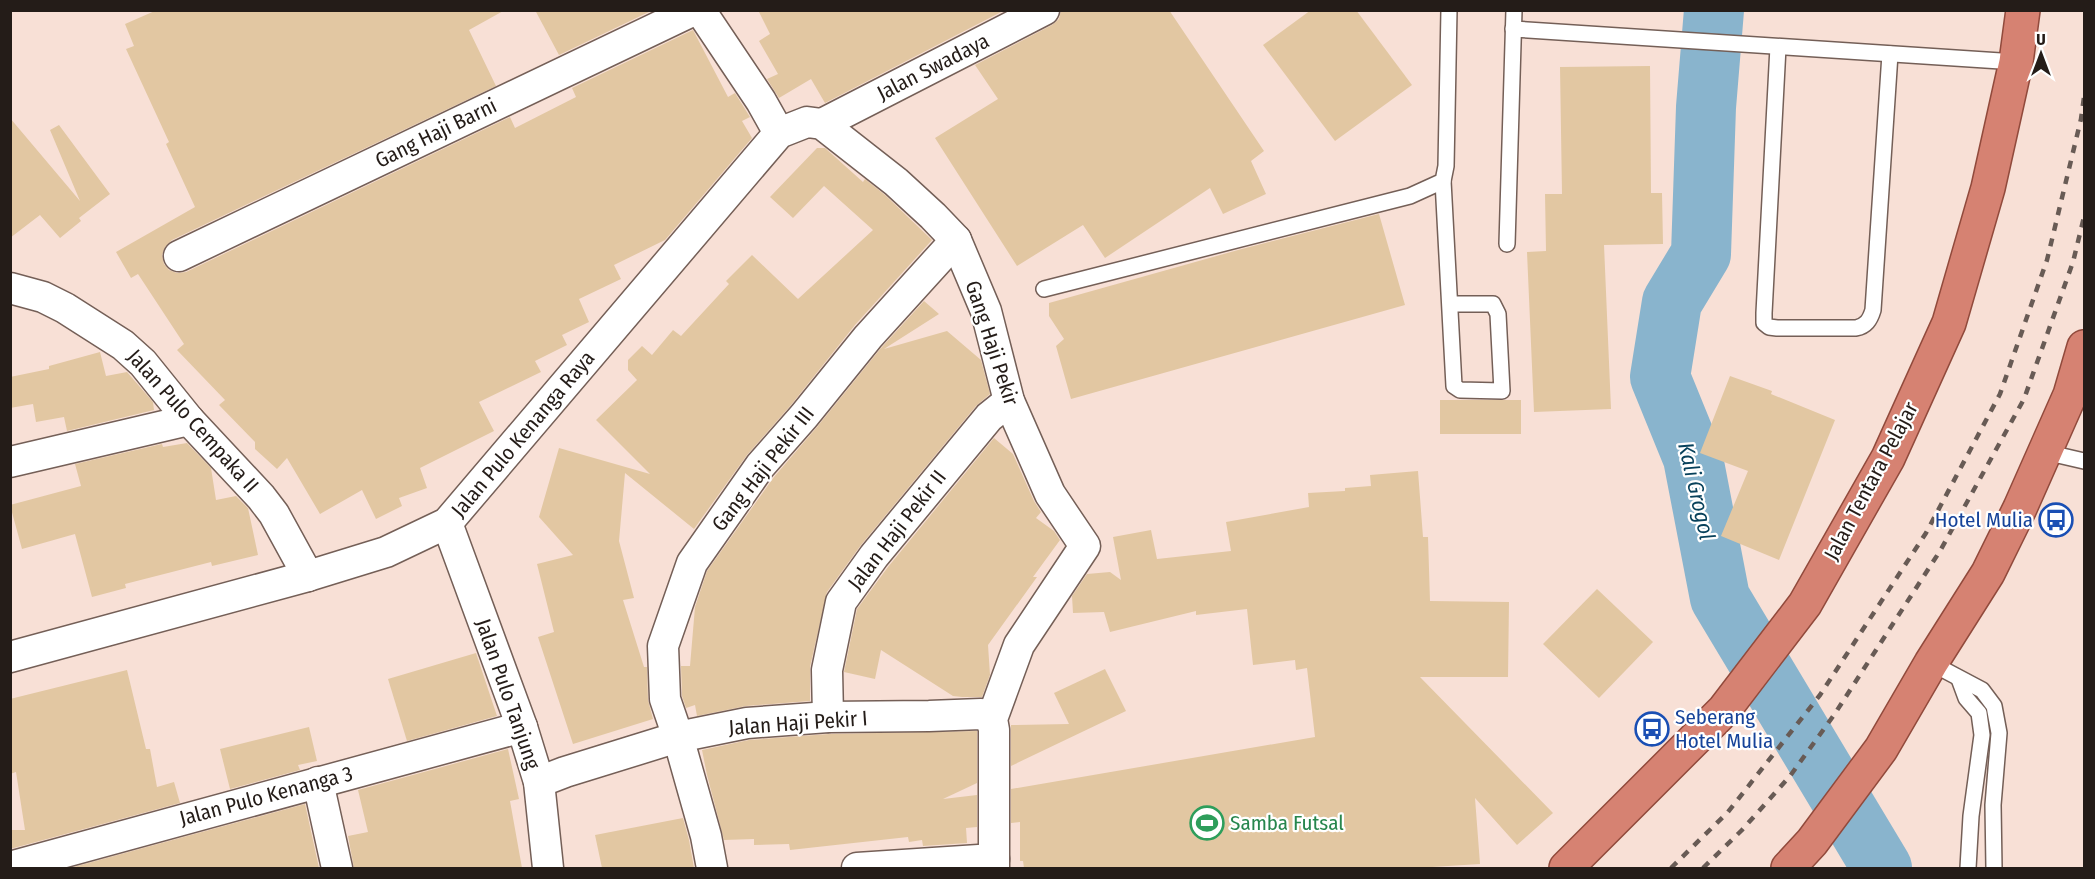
<svg xmlns="http://www.w3.org/2000/svg" width="2095" height="879" font-family="'Fira Sans Condensed',sans-serif">
<style>
.lines{fill:none;stroke-linecap:round;stroke-linejoin:round}
.river{stroke:#89b4cd;stroke-width:60}
.building{fill:#e2c7a2}
.service-casing{stroke:#745f57;stroke-width:18}
.minor-casing{stroke:#745f57;stroke-width:33}
.trunk-casing{stroke:#914a3c;stroke-width:36}
.service{stroke:#fff;stroke-width:15}
.minor{stroke:#fff;stroke-width:30}
.trunk{stroke:#d68272;stroke-width:33}
.rail{stroke:#685b55;stroke-width:4.5;stroke-dasharray:8 8;stroke-linecap:butt}
.labels{text-anchor:middle;stroke-width:4.5;stroke-linejoin:round;paint-order:stroke}
.street-label{font-size:21px;fill:#241c18;stroke:#fff}
.transit-label{font-size:21px;fill:#164399;stroke:#fff;text-anchor:end}
.leisure-label{font-size:21px;fill:#27864d;stroke:#fff;text-anchor:start}
.water-label{font-size:22px;font-style:italic;fill:#07415b;stroke:#fff}
</style>
<rect width="100%" height="100%" fill="#f8e0d6"/>
<g class="lines">
<polyline class="river" points="1714,10 1706,107 1701,254 1672,302 1660,377 1693,458 1720,598 1882,868"/>
</g>
<g class="building">
<polygon points="157,10 505,10 469,30 496,86 172,240 165,247 162,255 164,264 169,270 177,273 186,272 510,117 515,128 576,97 572,88 693,30 728,97 735,93 750,117 742,121 752,138 665,240 614,265 621,279 579,299 589,322 562,335 567,345 535,361 541,372 479,402 494,431 420,468 427,488 399,498 402,506 376,519 362,490 320,514 287,458 277,469 255,449 255,442 219,405 225,400 177,350 184,344 138,274 131,278 116,252 195,207 166,144 169,142 126,49 134,46 125,24"/>
<polygon points="535,10 653,10 559,55"/>
<polygon points="758,10 1005,10 825,103 811,79 779,98 767,79 778,74 759,41 770,34"/>
<polygon points="1061,10 1169,10 1264,151 1251,161 1266,194 1223,214 1210,188 1105,258 1083,225 1017,266 935,138 998,99 975,65 1052,25 1059,19"/>
<polygon points="1311,10 1356,10 1412,85 1335,141 1263,45"/>
<polygon points="1650,66 1651,193 1662,193 1663,244 1604,245 1611,409 1534,412 1527,252 1546,251 1545,194 1562,194 1560,67"/>
<polygon points="10,118 80,201 50,130 59,125 110,194 79,218 81,221 60,238 40,215 10,238"/>
<polygon points="817,148 825,148 863,182 865,179 885,195 932,240 855,325 791,405 747,455 694,529 625,473 619,541 634,598 623,600 644,667 647,667 648,700 653,719 573,744 538,637 554,632 537,564 573,555 539,517 559,448 650,474 596,420 637,380 628,370 628,360 642,346 652,355 673,330 681,336 729,284 726,281 752,255 798,299 873,230 824,186 793,218 770,197"/>
<polygon points="1379,214 1405,305 1071,399 1056,346 1064,339 1049,316 1049,303 1238,250"/>
<polygon points="924,301 939,314 884,349 947,331 981,360 990,394 976,406 861,545 827,592 810,667 810,701 746,706 697,716 695,705 686,708 682,696 681,666 690,666 695,607 707,571 774,477 817,427 881,348"/>
<polygon points="100,352 106,376 127,372 153,402 154,410 67,431 64,417 36,422 33,404 10,408 10,377 49,369 49,366"/>
<polygon points="1730,376 1772,391 1771,394 1835,420 1779,560 1721,536 1748,471 1700,453"/>
<rect x="1440" y="400" width="81" height="34"/>
<polygon points="994,438 1013,454 1034,501 1041,512 1036,518 1054,531 1060,540 1033,577 1037,577 988,645 990,675 982,697 962,697 953,696 881,650 875,679 844,672 857,609 888,567"/>
<polygon points="187,443 211,468 216,500 236,496 248,508 258,555 212,566 211,562 125,584 126,588 92,597 75,534 22,549 10,505 81,486 75,464 162,444 163,447"/>
<polygon points="1418,471 1423,537 1428,537 1430,601 1509,602 1508,677 1420,677 1553,813 1517,845 1475,798 1480,864 1416,868 1024,868 1023,861 1020,861 1020,822 1011,823 1011,789 1315,737 1307,668 1296,670 1295,660 1253,665 1247,609 1196,615 1196,611 1110,632 1104,612 1073,613 1072,596 1087,574 1110,572 1121,580 1113,537 1151,530 1157,559 1231,551 1226,522 1309,507 1308,493 1345,491 1345,488 1371,486 1370,475"/>
<polygon points="1597,589 1653,642 1599,698 1543,644"/>
<polygon points="476,653 497,716 407,741 388,679"/>
<polygon points="1105,669 1126,711 1011,766 1011,725 1069,724 1054,693"/>
<polygon points="127,670 146,749 150,749 157,787 174,782 180,803 10,849 10,830 25,830 16,772 10,774 10,699"/>
<polygon points="309,727 317,761 298,765 300,770 230,789 220,749"/>
<polygon points="977,731 977,783 943,799 977,795 977,827 966,828 967,843 923,846 922,840 909,842 908,837 790,850 789,844 754,845 754,839 724,840 707,775 702,750 749,740 829,734"/>
<polygon points="508,749 519,799 510,801 522,868 354,868 348,836 368,832 358,790"/>
<polygon points="305,804 319,868 70,868"/>
<polygon points="683,818 689,840 694,868 602,868 595,835"/>
</g>
<g class="lines">
<defs>
<g id="service">
<polyline points="1513,29 2016,62"/>
<path d="M1778,47L1764,313V323L1769,327L1777,328H1856C1866,326 1870,320 1873,310L1890,54"/>
<polyline points="1443,181 1454,386 1460,390 1502,391 1498,314 1493,304 1450,304"/>
<polyline points="1507,244 1514,10"/>
<polyline points="1044,289 1410,196 1443,181 1446,166 1449,10"/>
<polyline points="2045,452 2084,461"/>
<polyline points="1931,663 1982,690 1994,706 1999,733 1993,805 1994,868"/>
<polyline points="1959,679 1966,698 1979,713 1982,735 1971,816 1968,868"/>
</g>
<g id="minor">
<polyline points="700,10 761,101 779,133"/>
<polyline points="822,124 1044,10"/>
<polyline points="179,256 694,10"/>
<polyline points="10,288 43,297 65,308 123,345 143,363 189,420 261,497 274,514 308,576"/>
<polyline points="10,462 189,420"/>
<polyline points="447,523 522,727 539,782 548,868"/>
<polyline points="10,657 308,576 386,552 447,523 779,133 807,122 822,124 896,182 933,216 956,240 986,311 1009,401 1050,494 1085,546 1019,645 992,719 994,730 994,868"/>
<polyline points="828,717 827,670 841,602 874,556 989,417 1009,401"/>
<polyline points="318,782 337,868"/>
<polyline points="539,782 565,772 678,737 747,723 828,717 929,716 981,714 992,719"/>
<polyline points="10,867 522,727"/>
<polyline points="712,868 706,836 678,737 665,699 663,646 692,563 760,466 804,416 868,337 956,240"/>
<polyline points="857,868 994,859"/>
</g>
<g id="trunk">
<polyline points="1566,868 1724,710 1805,604 1888,458 1949,323 1988,188 2016,62 2023,10"/>
<polyline points="1788,868 1812,842 1881,749 1931,663 1988,573 2020,508 2070,395 2084,347"/>
</g>
</defs>
<use href="#service" class="service-casing"/>
<use href="#minor" class="minor-casing"/>
<use href="#trunk" class="trunk-casing"/>
<use href="#service" class="service"/>
<use href="#minor" class="minor"/>
<use href="#trunk" class="trunk"/>
<g class="rail">
<polyline points="1671,868 1728,812 1820,695 1926,533 2000,394 2047,260 2081,119 2084,97"/>
<polyline points="1703,868 1742,830 1790,776 1834,715 1940,551 2024,399 2073,262 2084,217"/>
</g>
</g>
<defs>
<symbol id="bus-ring" viewBox="-11 -11 22 22"><circle r="9.5" fill="#fff" stroke="#1a4fb4" stroke-width="1.5"/><path d="M-5-6H5V4H4V6H2V4H-2V6H-4V4H-5ZM-3.5-4V0h7V-4ZM-3.5 1.2v1.5H-2V1.2ZM2 1.2v1.5H3.5V1.2Z" fill="#1a4fb4"/></symbol>
<symbol id="stadium-ring" viewBox="-11 -11 22 22"><circle r="9.5" fill="#fff" stroke="#2e9e5b" stroke-width="1.5"/><path d="M0-5a6.5 5 0 1 0 0 10a6.5 5 0 1 0 0-10ZM-3.5-1.8h7v3.6h-7Z" fill="#2e9e5b"/></symbol>
</defs>
<g fill-rule="evenodd">
<use href="#bus-ring" x="2037" y="501" width="38" height="38"/>
<use href="#bus-ring" x="1633" y="710" width="38" height="38"/>
<use href="#stadium-ring" x="1188" y="804" width="38" height="38"/>
</g>
<g class="labels">
<g class="street-label">
<text transform="translate(933 67) rotate(-27)" y="7">Jalan Swadaya</text>
<text transform="translate(436 133) rotate(-26)" y="7">Gang Haji Barni</text>
<text transform="translate(992 343) rotate(72)" y="7">Gang Haji Pekir</text>
<text transform="translate(193 421) rotate(48)" y="7">Jalan Pulo Cempaka II</text>
<text transform="translate(523 434) rotate(-50)" y="7">Jalan Pulo Kenanga Raya</text>
<text transform="translate(763 469) rotate(-52)" y="7">Gang Haji Pekir III</text>
<text transform="translate(1871 481) rotate(-62)" y="7">Jalan Tentara Pelajar</text>
<text transform="translate(897 530) rotate(-52)" y="7">Jalan Haji Pekir II</text>
<text transform="translate(508 694) rotate(71)" y="7">Jalan Pulo Tanjung</text>
<text transform="translate(798 723) rotate(-4)" y="7">Jalan Haji Pekir I</text>
<text transform="translate(266 796) rotate(-15)" y="7">Jalan Pulo Kenanga 3</text>
</g>
<g class="transit-label">
<text x="2033" y="527">Hotel Mulia</text>
<text x="1675" y="724" text-anchor="start">Seberang<tspan x="1675" dy="24">Hotel Mulia</tspan></text>
</g>
<g class="leisure-label">
<text x="1230" y="830">Samba Futsal</text>
</g>
<g class="water-label">
<text transform="translate(1697 491) rotate(77)" y="8">Kali Grogol</text>
</g>
</g>
<rect width="2095" height="879" fill="none" stroke="#241c18" stroke-width="24"/>
<g transform="translate(2041 54)" stroke="#ffffff" stroke-width="4.5" paint-order="stroke">
<path d="M0-4.5L10 22L0 15L-10 22Z" fill="#241c18"/>
<text y="-9" font-size="16" font-weight="bold" text-anchor="middle" fill="#241c18">U</text>
</g>
</svg>
